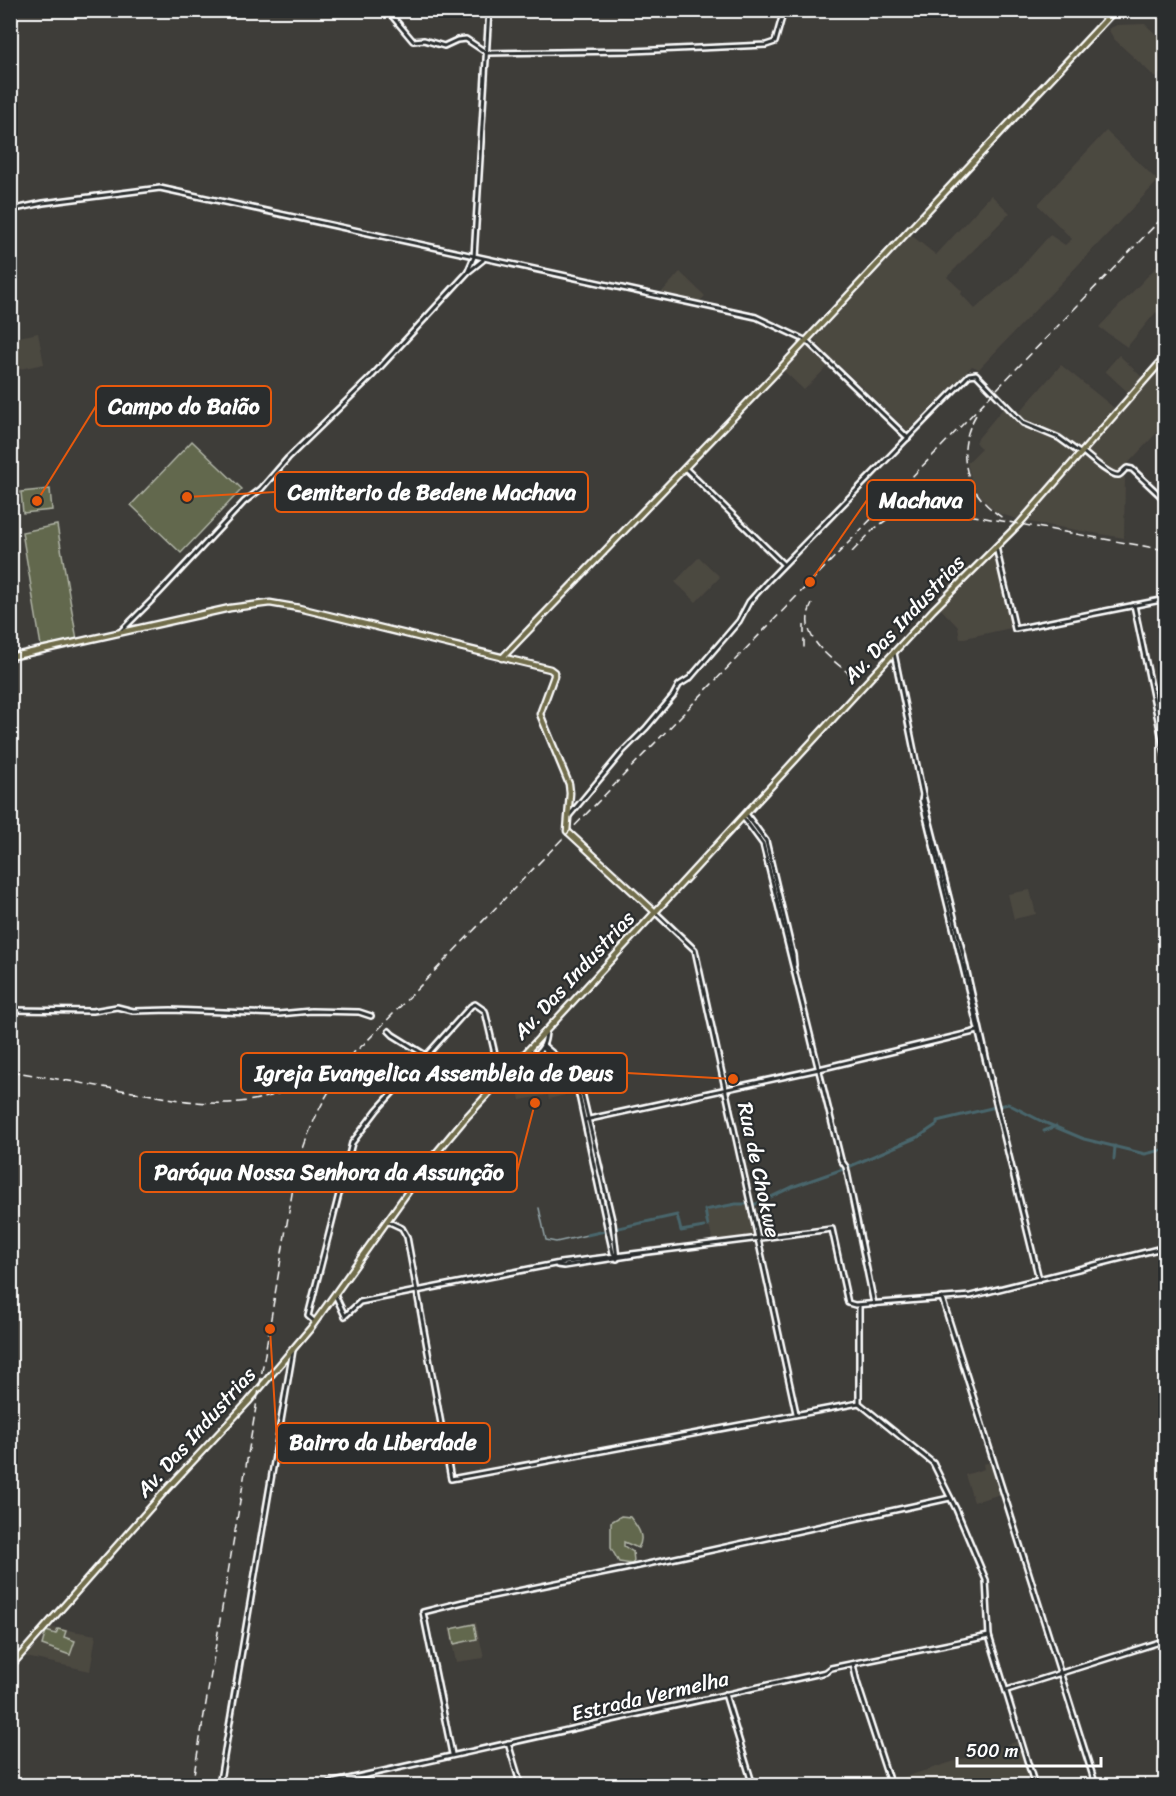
<svg xmlns="http://www.w3.org/2000/svg" width="1176" height="1796" font-family="Sriracha,sans-serif">
<style>
.built{fill:#4c4841}
.green{fill:#62684e;stroke:#b0b4a6;stroke-width:1.5}
.lines{fill:none;stroke-linecap:round;stroke-linejoin:round}
.stream{stroke:#92a3a7;stroke-width:1.5}
.canal{stroke:#49666c;stroke-width:3}
.minor-casing{stroke:#fff;stroke-width:8}
.major-casing{stroke:#fff;stroke-width:9}
.minor{stroke:#2a2d2e;stroke-width:3}
.major{stroke:#716d4b;stroke-width:4.5}
.rail{stroke:#fff;stroke-width:1.5;stroke-dasharray:9 4.5;stroke-linecap:butt}
.labels{text-anchor:middle;stroke-width:4.5;stroke-linejoin:round;paint-order:stroke}
.street-label{font-size:21px;fill:#fff;stroke:#2a2d2e}
.leader{fill:none;stroke:#e8590c;stroke-width:2}
.callout-dot{fill:#e8590c;stroke:#2a2d2e;stroke-width:2}
.callout{fill:#2a2d2e;stroke:#e8590c;stroke-width:2}
.callout-label{font-size:22px;text-anchor:middle;font-weight:bold;fill:#fff}
</style>
<rect width="100%" height="100%" fill="#3e3d39"/>
<filter id="ink" filterUnits="userSpaceOnUse"><feTurbulence type="fractalNoise" baseFrequency=".0167" numOctaves="2"/><feDisplacementMap in="SourceGraphic" scale="12" xChannelSelector="R" yChannelSelector="G"/><feConvolveMatrix kernelMatrix="1 2 1 2 8 2 1 2 1" color-interpolation-filters="sRGB"/></filter>
<g filter="url(#ink)">
<g class="built">
<polygon points="1145,24 1165,43 1165,68 1156,78 1114,39 1108,29 1117,25"/>
<polygon points="1106,131 1158,181 979,369 972,366 908,431 837,363 832,361 814,339 911,235 936,255 991,195 1010,213 947,277 962,291 961,294 975,309 1015,274 1050,235 1065,245 1072,239 1039,206 1039,203"/>
<polygon points="1165,258 1165,321 1156,312 1127,347 1099,327"/>
<polygon points="680,272 705,296 699,302 661,293"/>
<polygon points="38,333 44,364 15,370 10,339"/>
<polygon points="807,346 827,367 804,390 784,371"/>
<polygon points="1119,355 1145,380 1165,357 1165,424 1119,473 1125,478 1124,538 1023,521 995,512 977,492 971,479 967,463 981,449 975,442 1005,406 1018,414 1061,365 1118,411 1132,396 1105,371"/>
<polygon points="993,551 997,552 1012,626 1011,628 960,639 958,627 939,607"/>
<polygon points="699,557 720,577 696,602 675,582"/>
<polygon points="1030,890 1036,914 1014,919 1008,894"/>
<polygon points="536,1057 562,1080 565,1095 549,1099 548,1095 520,1100 518,1091 527,1089 526,1084 543,1065"/>
<polygon points="744,1204 750,1205 756,1237 713,1242 706,1211"/>
<polygon points="992,1462 1001,1494 974,1502 965,1475 984,1469 983,1464"/>
<polygon points="476,1622 484,1658 456,1662 449,1629"/>
<polygon points="50,1627 96,1635 90,1671 26,1657"/>
<polygon points="1018,1741 1032,1785 893,1785 892,1781"/>
</g>
<g class="green">
<polygon points="192,441 242,489 181,553 131,505"/>
<polygon points="50,489 52,510 23,513 21,492"/>
<polygon points="57,525 77,640 41,646 22,532"/>
<path d="M621,1516L630,1517C637,1526 646,1537 638,1548L624,1542V1546L633,1552L634,1561L632,1564L619,1562L611,1548V1522Z"/>
<polygon points="474,1624 477,1639 454,1644 451,1629"/>
<polygon points="58,1629 66,1631 64,1637 75,1641 70,1655 42,1645 46,1631 56,1634"/>
</g>
<g class="lines">
<polyline class="stream" points="539,1208 546,1240 556,1242 587,1235"/>
<g class="canal">
<polyline points="937,1124 937,1121 1008,1104 1041,1121 1084,1139 1145,1154 1162,1150 1166,1153"/>
<polyline points="1044,1131 1056,1126"/>
<polyline points="1114,1159 1115,1146"/>
<polyline points="708,1226 705,1210 736,1204 756,1204 792,1187 846,1168 920,1136 936,1125"/>
<polyline points="587,1235 677,1215 681,1231 704,1227"/>
</g>
<defs>
<g id="minor">
<polyline points="387,10 413,41 424,40 444,46 457,40 466,39 487,53 632,51 766,45 775,42 784,10"/>
<polyline points="10,210 43,203 160,188 756,317 807,341 908,438"/>
<polyline points="468,271 474,257 489,10"/>
<path d="M1083,452C1089,457 1111,477 1119,475C1120,475 1125,469 1127,468L1132,469L1166,501"/>
<polyline points="685,468 783,564"/>
<polyline points="996,547 1015,629 1166,599"/>
<polyline points="1134,605 1166,758"/>
<polyline points="121,631 158,594 244,502 261,489 288,458 372,376 468,272 483,260"/>
<polyline points="894,653 923,795 960,941 991,1079"/>
<polyline points="1157,714 1166,712"/>
<polyline points="923,795 922,800 1039,1279"/>
<polyline points="746,814 766,841 793,955 794,965"/>
<polyline points="569,816 623,751 646,728 673,696 679,685 690,678 739,621 749,602 766,583 969,375 976,374 1023,423 1059,438 1081,454"/>
<polyline points="743,817 763,844 841,1160 846,1167 874,1304"/>
<polyline points="655,912 695,950 796,1413"/>
<polyline points="10,1010 93,1011 117,1007 133,1011 171,1010 279,1014 311,1011 359,1012 371,1016"/>
<polyline points="389,1031 393,1035 427,1056"/>
<polyline points="544,1046 577,1074"/>
<polyline points="542,1048 574,1076"/>
<path d="M529,1049L535,1056C543,1047 545,1044 546,1032"/>
<circle cx="577" cy="1077" r="3.5"/>
<polyline points="579,1080 613,1224 617,1259"/>
<polyline points="576,1081 608,1231 613,1253 616,1256"/>
<polyline points="585,1120 819,1069 978,1031"/>
<polyline points="387,1221 402,1228 407,1237 451,1479 859,1403"/>
<polyline points="557,1265 564,1266 641,1254"/>
<polyline points="335,1295 345,1316 360,1302 560,1263 832,1229 848,1303 855,1305 971,1296 1166,1247"/>
<polyline points="942,1298 1096,1786"/>
<polyline points="859,1305 859,1403 933,1463 956,1509 986,1580 989,1636 1035,1786"/>
<polyline points="315,1322 308,1316 352,1143 377,1110 471,1006 475,1004 485,1011 501,1080"/>
<polyline points="853,1664 857,1682 891,1786"/>
<polyline points="1007,1690 1166,1640"/>
<polyline points="725,1694 753,1786"/>
<polyline points="508,1743 521,1786"/>
<polyline points="452,1754 423,1612 463,1602 625,1569 950,1498"/>
<polyline points="219,1786 293,1350"/>
<polyline points="317,1786 826,1672 831,1668 989,1636"/>
</g>
<g id="major">
<polyline points="10,657 230,608 270,603 299,608 550,669 554,672 554,676 540,714 569,784 570,793 567,831 655,912"/>
<polyline points="502,658 773,376 1115,10"/>
<polyline points="10,1667 166,1490 248,1402 310,1329 432,1158 463,1121 933,610 1019,524 1166,356"/>
</g>
</defs>
<use href="#minor" class="minor-casing"/>
<use href="#major" class="major-casing"/>
<use href="#minor" class="minor"/>
<use href="#major" class="major"/>
<g class="rail">
<path d="M976,415C953,454 967,495 1003,518"/>
<polyline points="878,518 900,508 929,508 1166,550"/>
<polyline points="852,552 874,529 889,518"/>
<path d="M812,604C795,637 832,658 854,678"/>
<polyline points="804,625 804,651"/>
<path d="M10,1071C51,1078 92,1085 133,1092C154,1095 175,1100 196,1102C259,1109 317,1085 364,1044L1166,214"/>
<path d="M192,1786L296,1170C308,1131 324,1091 351,1062"/>
</g>
</g>
</g>
<g class="labels">
<g class="street-label">
<text transform="translate(904 619) rotate(-47)" y="7">Av. Das Industrias</text>
<text transform="translate(574 975) rotate(-47)" y="7">Av. Das Industrias</text>
<text transform="translate(759 1170) rotate(78)" y="7">Rua de Chokwe</text>
<text transform="translate(196 1432) rotate(-48)" y="7">Av. Das Industrias</text>
<text transform="translate(650 1696) rotate(-13)" y="7">Estrada Vermelha</text>
</g>
</g>
<path class="leader" d="M37 501L96 406M187 497L275 492M810 582L867 500M733 1079L627 1073M535 1103L517 1172M270 1329L277 1443"/>
<g class="callout-dot">
<circle cx="37" cy="501" r="6"/>
<circle cx="187" cy="497" r="6"/>
<circle cx="810" cy="582" r="6"/>
<circle cx="733" cy="1079" r="6"/>
<circle cx="535" cy="1103" r="6"/>
<circle cx="270" cy="1329" r="6"/>
</g>
<g class="callout">
<rect x="96" y="386" width="175" height="40" rx="6"/>
<rect x="275" y="472" width="313" height="40" rx="6"/>
<rect x="867" y="480" width="108" height="40" rx="6"/>
<rect x="241" y="1053" width="386" height="40" rx="6"/>
<rect x="140" y="1152" width="377" height="40" rx="6"/>
<rect x="277" y="1423" width="213" height="40" rx="6"/>
</g>
<g class="callout-label">
<text x="184" y="414">Campo do Baião</text>
<text x="432" y="500">Cemiterio de Bedene Machava</text>
<text x="921" y="508">Machava</text>
<text x="434" y="1081">Igreja Evangelica Assembleia de Deus</text>
<text x="329" y="1180">Paróqua Nossa Senhora da Assunção</text>
<text x="383" y="1450">Bairro da Liberdade</text>
</g>
<rect width="1176" height="1796" fill="none" stroke="#2a2d2e" stroke-width="36"/>
<rect x="18" y="18" width="1140" height="1760" fill="none" stroke="#fff" stroke-width="2" filter="url(#ink)"/>
<path d="M957 1757v9h144v-9" fill="none" stroke="#ffffff" stroke-width="3"/>
<text x="966" y="1757" font-size="18" fill="#ffffff" stroke="#2a2d2e" stroke-width="4.5" paint-order="stroke">500 m</text>
</svg>
